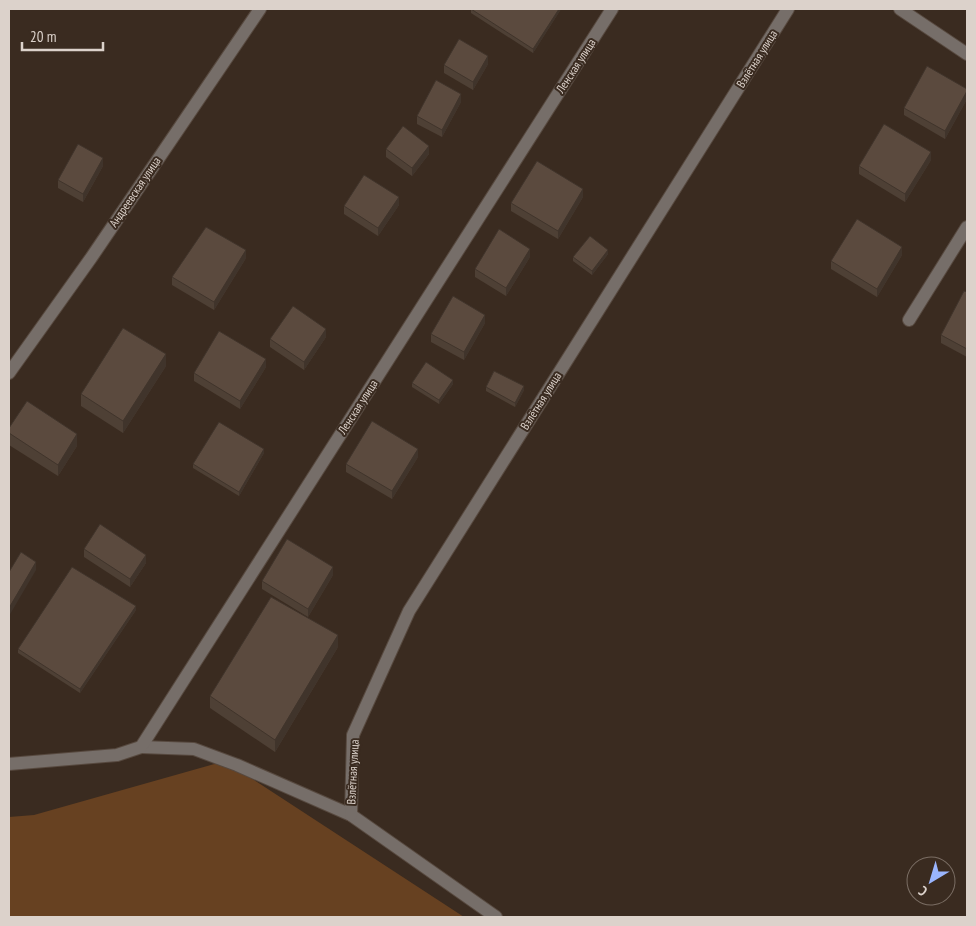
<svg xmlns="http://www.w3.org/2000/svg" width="976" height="926" font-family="'PT Sans Narrow',sans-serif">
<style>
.green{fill:#674121}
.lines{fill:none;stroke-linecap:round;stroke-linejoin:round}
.minor-casing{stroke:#57493f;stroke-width:14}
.minor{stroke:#766e69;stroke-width:12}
.wall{fill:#4e4035}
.shaded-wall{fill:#40342b}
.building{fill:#5b4a3e;stroke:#40342b}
.labels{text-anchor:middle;stroke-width:4;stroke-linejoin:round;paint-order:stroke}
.street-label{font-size:12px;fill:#dcd2cb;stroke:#3a2b20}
</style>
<rect width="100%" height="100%" fill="#3a2b20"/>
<polygon class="green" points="225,761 464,917 9,917 9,817 34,815"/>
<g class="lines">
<defs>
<g id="minor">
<polyline points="900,9 967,54"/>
<polyline points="909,320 967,227"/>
<polyline points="9,373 91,258 260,9"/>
<polyline points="141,747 194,749 237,765 351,815 496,917"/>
<polyline points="9,764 117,755 141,747 612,9"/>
<polyline points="351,815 353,735 409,611 788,9"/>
</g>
</defs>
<use href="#minor" class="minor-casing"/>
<use href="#minor" class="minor"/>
</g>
<g class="wall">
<polygon points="471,9 561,9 533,53 471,13"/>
<polygon points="488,64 473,90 444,73 444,65"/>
<polygon points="967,91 967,99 945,139 904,115 904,108"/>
<polygon points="461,102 442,137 417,124 417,116"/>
<polygon points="386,149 429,154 412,176 386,157"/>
<polygon points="931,160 905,202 859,174 859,166"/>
<polygon points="103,166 83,202 58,188 58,180"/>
<polygon points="583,197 558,239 511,211 511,203"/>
<polygon points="399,205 378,236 344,214 344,206"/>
<polygon points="608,254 592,275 573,261 573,257"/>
<polygon points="902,255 877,297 831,269 831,261"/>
<polygon points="530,257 506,296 475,277 475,269"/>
<polygon points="246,258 214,310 172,285 172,277"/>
<polygon points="967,292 967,357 941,343 941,335"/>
<polygon points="485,323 464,360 431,342 431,334"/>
<polygon points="326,337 304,370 270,347 270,339"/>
<polygon points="166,366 123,433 81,406 81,394"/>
<polygon points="266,367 240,409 194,381 194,373"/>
<polygon points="412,383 453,384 439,404 412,387"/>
<polygon points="486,387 524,390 515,407 486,391"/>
<polygon points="9,428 77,446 58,476 9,445"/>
<polygon points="264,453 239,496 193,468 193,464"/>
<polygon points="418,457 392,499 346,472 346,464"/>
<polygon points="84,549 146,563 130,587 84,557"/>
<polygon points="333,575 308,617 262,589 262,581"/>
<polygon points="136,610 80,693 18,653 18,649"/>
<polygon points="338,647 275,752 210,708 210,696"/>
</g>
<g class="shaded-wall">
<polygon points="559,9 561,9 533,53 533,49"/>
<polygon points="488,56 488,64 473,90 473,82"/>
<polygon points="967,91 967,99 945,139 945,131"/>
<polygon points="461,94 461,102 442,137 442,130"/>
<polygon points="429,146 429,154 412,176 412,168"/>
<polygon points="931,152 931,160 905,202 905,194"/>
<polygon points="103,158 103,166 83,202 83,194"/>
<polygon points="583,189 583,197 558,239 558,231"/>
<polygon points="399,197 399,205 378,236 378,228"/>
<polygon points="902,247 902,255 877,297 877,289"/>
<polygon points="530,249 530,257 506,296 506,288"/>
<polygon points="246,250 246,258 214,310 214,302"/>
<polygon points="608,250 608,254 592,275 592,271"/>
<polygon points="485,315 485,323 464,360 464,352"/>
<polygon points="326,329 326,337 304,370 304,362"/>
<polygon points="166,354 166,366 123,433 123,421"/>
<polygon points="266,359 266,367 240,409 240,401"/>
<polygon points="453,380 453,384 439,404 439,400"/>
<polygon points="524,386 524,390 515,407 515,403"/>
<polygon points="77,434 77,446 58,476 58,465"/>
<polygon points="264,449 264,453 239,496 239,492"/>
<polygon points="418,449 418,457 392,499 392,491"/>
<polygon points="146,555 146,563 130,587 130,579"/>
<polygon points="36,562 36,570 9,616 9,608"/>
<polygon points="333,567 333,575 308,617 308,609"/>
<polygon points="136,606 136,610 80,693 80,689"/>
<polygon points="338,635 338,647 275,752 275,740"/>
</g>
<g class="building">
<polygon points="471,9 559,9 533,49"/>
<polygon points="459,39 488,56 473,82 444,65"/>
<polygon points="927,66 967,89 967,91 945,131 904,108"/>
<polygon points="436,80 461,94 442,130 417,116"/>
<polygon points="884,124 931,152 905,194 859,166"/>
<polygon points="403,126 429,146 412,168 386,149"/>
<polygon points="78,144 103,158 83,194 58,180"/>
<polygon points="537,161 583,189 558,231 511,203"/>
<polygon points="364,175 399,197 378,228 344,206"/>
<polygon points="857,219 902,247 877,289 831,261"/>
<polygon points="206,227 246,250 214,302 172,277"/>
<polygon points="499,229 530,249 506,288 475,269"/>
<polygon points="590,236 608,250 592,271 573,257"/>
<polygon points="964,291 967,292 967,349 941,335"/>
<polygon points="453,296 485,315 464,352 431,334"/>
<polygon points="293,306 326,329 304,362 270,339"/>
<polygon points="123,328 166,354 123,421 81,394"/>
<polygon points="219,331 266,359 240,401 194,373"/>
<polygon points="426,362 453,380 439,400 412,383"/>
<polygon points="494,371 524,386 515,403 486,387"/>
<polygon points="27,401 77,434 58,465 9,433 9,428"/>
<polygon points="372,421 418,449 392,491 346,464"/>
<polygon points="219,422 264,449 239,492 193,464"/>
<polygon points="100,524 146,555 130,579 84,549"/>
<polygon points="287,539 333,567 308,609 262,581"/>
<polygon points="21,552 36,562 9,608 9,572"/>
<polygon points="72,567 136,606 80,689 18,649"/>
<polygon points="271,597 338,635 275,740 210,696"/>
</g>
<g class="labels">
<g class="street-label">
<text transform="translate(757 59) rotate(-58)" y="4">Взлётная улица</text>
<text transform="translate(576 66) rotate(-57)" y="4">Ленская улица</text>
<text transform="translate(135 192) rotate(-56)" y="4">Андреевская улица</text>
<text transform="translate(541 401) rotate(-58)" y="4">Взлётная улица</text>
<text transform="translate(358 407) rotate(-57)" y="4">Ленская улица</text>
<text transform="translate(353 772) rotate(-87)" y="4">Взлётная улица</text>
</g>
</g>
<rect width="976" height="926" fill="none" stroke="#dcd2cb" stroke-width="20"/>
<g transform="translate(931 881) rotate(218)"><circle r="24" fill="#3a2b20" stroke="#7b6e64"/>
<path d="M0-4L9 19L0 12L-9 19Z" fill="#9ab5fd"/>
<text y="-8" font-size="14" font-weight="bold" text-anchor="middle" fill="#dcd2cb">С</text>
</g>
<path d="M22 42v8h81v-8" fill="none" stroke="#dcd2cb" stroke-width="2.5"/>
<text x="30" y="42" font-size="15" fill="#dcd2cb" stroke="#3a2b20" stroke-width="4" paint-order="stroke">20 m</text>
</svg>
